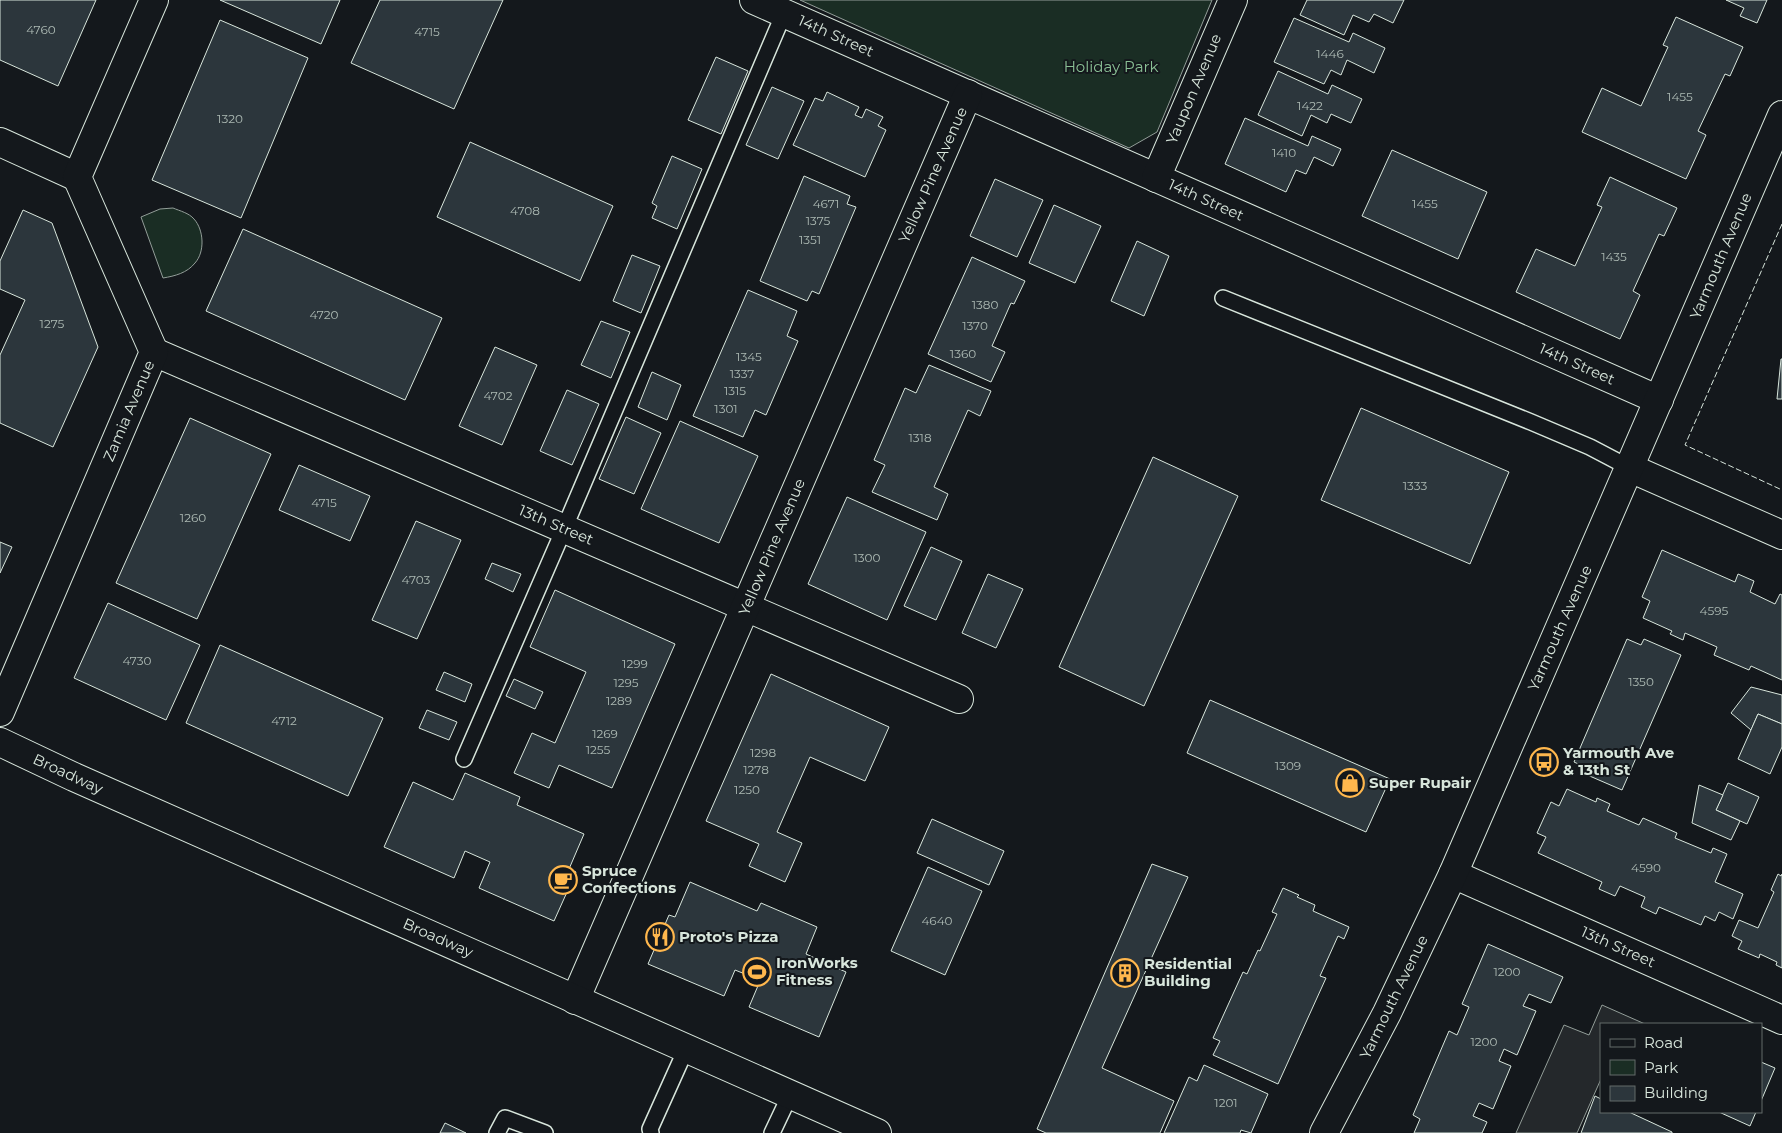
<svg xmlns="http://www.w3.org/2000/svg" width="1782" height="1133" font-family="Montserrat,sans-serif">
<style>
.green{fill:#1a2d24;stroke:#939e99}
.parking{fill:#24282b;stroke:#939e99}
.building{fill:#2c363c;stroke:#d8e6dc}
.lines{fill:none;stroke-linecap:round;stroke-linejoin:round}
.service-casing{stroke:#d8e6dc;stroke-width:18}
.minor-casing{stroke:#d8e6dc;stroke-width:30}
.tertiary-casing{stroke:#d8e6dc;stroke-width:30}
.primary-casing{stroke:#d8e6dc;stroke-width:30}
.service{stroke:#14181c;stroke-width:15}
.minor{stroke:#14181c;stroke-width:28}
.tertiary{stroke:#14181c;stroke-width:28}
.primary{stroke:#14181c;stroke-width:28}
.fence{stroke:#d8e6dc;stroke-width:1;stroke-dasharray:6 2.5;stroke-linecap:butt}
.labels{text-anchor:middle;stroke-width:4;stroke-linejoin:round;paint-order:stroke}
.number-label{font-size:12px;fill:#adbab4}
.street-label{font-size:15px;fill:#d8e6dc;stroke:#14181c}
.park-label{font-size:15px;fill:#8ac095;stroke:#14181c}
.poi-label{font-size:15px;font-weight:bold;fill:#d8e6dc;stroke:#14181c;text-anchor:start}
</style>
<rect width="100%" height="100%" fill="#14181c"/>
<g class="green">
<polygon points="800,0 1212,0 1157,132 1129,148"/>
<path d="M173,208C180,211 189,213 194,219C204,230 205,252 195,263C187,273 175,276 163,278L141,217L160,209Z"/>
</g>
<polygon class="parking" points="1602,1005 1645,1024 1601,1024 1601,1079 1577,1133 1516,1133 1564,1025 1589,1035"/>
<g class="building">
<polygon points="0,0 96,0 58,86 0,60"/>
<polygon points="220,0 340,0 321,44"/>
<polygon points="380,0 503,0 454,109 351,63"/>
<polygon points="1307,0 1404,0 1393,23 1374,14 1369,22 1353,15 1344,35 1300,15"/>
<polygon points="1726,0 1767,0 1757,23 1740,16 1744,8"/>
<polygon points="1676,17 1743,47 1730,76 1725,74 1698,131 1706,135 1686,179 1582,132 1602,88 1641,106 1668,47 1663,45"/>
<polygon points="1294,18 1349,42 1353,33 1385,48 1374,73 1347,60 1341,75 1331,70 1324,84 1274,62"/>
<polygon points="220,20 308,58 241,218 152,180"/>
<polygon points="716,57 748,71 721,134 688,120"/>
<polygon points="1278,71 1328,94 1332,85 1362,99 1351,123 1331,114 1327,123 1311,115 1302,136 1258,115"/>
<polygon points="772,87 804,101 778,159 746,145"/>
<polygon points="827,92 859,107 855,115 862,118 866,109 883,117 878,126 886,130 865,177 793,145 815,98 823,101"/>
<polygon points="1245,118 1308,146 1312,136 1341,149 1333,166 1314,157 1306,174 1296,170 1286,192 1225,164"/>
<polygon points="470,142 613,206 580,281 437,217"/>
<polygon points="1392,150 1487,192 1458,259 1362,216"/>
<polygon points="672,156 702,169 677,229 652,218 657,206 652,203"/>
<polygon points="804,176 850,196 847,204 856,207 819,294 812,291 807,301 760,281"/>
<polygon points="1610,177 1677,208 1664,236 1659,234 1633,291 1640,295 1620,339 1516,292 1536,249 1575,266 1602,207 1597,205"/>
<polygon points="995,179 1043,200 1017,257 970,236"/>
<polygon points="1054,205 1101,226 1075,283 1029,263"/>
<polygon points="23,210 52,223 98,347 53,447 0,423 0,355 25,300 0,289 0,261"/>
<polygon points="243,229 442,318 405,400 206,311"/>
<polygon points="1137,241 1169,256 1144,316 1111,301"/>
<polygon points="632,255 660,266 641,313 613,301"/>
<polygon points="972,257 1025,281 1014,304 1011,303 992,346 1005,352 991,382 928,354"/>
<polygon points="748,290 797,311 787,336 798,341 766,415 755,410 743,437 693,416"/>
<polygon points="601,321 630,332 611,378 581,365"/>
<polygon points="495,347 537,365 502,445 459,426"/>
<polygon points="1781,359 1782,359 1782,399 1777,399"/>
<polygon points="929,365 991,391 980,416 968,410 934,487 948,494 937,520 872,492 885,465 874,460 905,388 916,393"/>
<polygon points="652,372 681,385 667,420 638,407"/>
<polygon points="567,390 599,404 572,465 540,451"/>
<polygon points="1361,408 1509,472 1470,564 1321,500"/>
<polygon points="626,417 661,433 634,494 599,479"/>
<polygon points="190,418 271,454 197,619 116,583"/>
<polygon points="680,421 758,456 719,543 641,509"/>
<polygon points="1153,457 1238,496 1144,706 1059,667"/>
<polygon points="299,465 370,496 350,541 279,510"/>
<polygon points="847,497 926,532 887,620 808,584"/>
<polygon points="416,521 461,540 417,639 372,620"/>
<polygon points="0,542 12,547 0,573"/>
<polygon points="931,547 962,561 936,620 904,606"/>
<polygon points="1662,550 1735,582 1738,574 1754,581 1750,592 1775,604 1780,594 1782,595 1782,680 1751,666 1749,670 1714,655 1717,647 1685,633 1683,640 1670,634 1672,631 1643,618 1650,601 1642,597"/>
<polygon points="492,563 521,574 513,592 485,579"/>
<polygon points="988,574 1023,589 996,648 962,633"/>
<polygon points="555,590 675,644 612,788 559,765 549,788 514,773 532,733 555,743 586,672 530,647"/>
<polygon points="108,603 200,645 166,720 74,678"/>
<polygon points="1627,639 1641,645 1644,639 1681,655 1622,790 1585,774 1587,768 1574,762"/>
<polygon points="220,645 383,718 348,796 186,723"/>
<polygon points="444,672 472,684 465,702 436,690"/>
<polygon points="771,674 889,727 865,781 810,757 777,832 802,843 785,882 749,866 759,844 706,821"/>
<polygon points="514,679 543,692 535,709 506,696"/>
<polygon points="1751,687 1782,695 1782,724 1758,714 1751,730 1731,713"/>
<polygon points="1210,700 1390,779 1366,832 1187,753"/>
<polygon points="427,710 457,722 449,740 419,728"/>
<polygon points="1758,714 1782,724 1782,747 1770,774 1738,759"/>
<polygon points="465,773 520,797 517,805 584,834 569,869 576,872 554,921 479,888 490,862 465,851 454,878 384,847 413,782 453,800"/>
<polygon points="1728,783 1759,797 1747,824 1716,810"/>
<polygon points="1699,785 1723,795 1716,810 1740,821 1731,840 1692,823"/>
<polygon points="1567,789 1596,802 1597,798 1610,804 1607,811 1639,825 1643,818 1677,833 1675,838 1711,853 1713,848 1727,854 1715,882 1743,894 1733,919 1719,912 1715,921 1705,916 1701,925 1659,907 1656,914 1641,907 1645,897 1620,886 1615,896 1599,889 1602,882 1538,853 1546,837 1537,833 1551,802 1559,806"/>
<polygon points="932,819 1004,851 989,885 917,853"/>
<polygon points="1152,864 1188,877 1102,1068 1174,1101 1160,1133 1046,1133 1037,1129"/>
<polygon points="928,867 982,891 945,975 891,951"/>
<polygon points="1778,874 1781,876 1782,874 1782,968 1776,965 1777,962 1760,954 1759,958 1738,949 1742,941 1732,936 1739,920 1758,928 1774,892 1771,890"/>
<polygon points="690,882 757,911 761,903 817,927 806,954 846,972 819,1037 749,1007 760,981 755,978 735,970 724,996 648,964 669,915 675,917"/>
<polygon points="1283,888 1299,895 1297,897 1315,905 1313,911 1349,927 1344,939 1338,936 1320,976 1326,978 1278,1084 1213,1055 1220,1041 1213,1038 1243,972 1247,974 1258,950 1260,951 1277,914 1272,912"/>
<polygon points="1488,944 1563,977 1551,1003 1529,994 1523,1006 1536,1011 1517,1055 1504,1049 1499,1061 1511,1066 1493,1109 1479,1103 1473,1116 1487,1122 1482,1133 1414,1133 1420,1119 1413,1115 1449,1031 1457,1035 1469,1007 1462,1004"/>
<polygon points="1761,1062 1775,1068 1761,1101"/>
<polygon points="1204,1065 1268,1094 1251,1133 1241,1130 1240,1133 1164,1133 1189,1077 1197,1081"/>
<polygon points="1595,1096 1601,1099 1601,1112 1629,1112 1672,1132 1672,1133 1581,1133"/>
<polygon points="1719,1112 1756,1112 1750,1126"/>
<polygon points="445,1123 466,1133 440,1133"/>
</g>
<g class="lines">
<defs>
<g id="service">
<polyline points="1223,298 1531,422 1590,447 1630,468"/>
<polyline points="464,759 564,529 784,13"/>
<polyline points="497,1133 505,1118 545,1133"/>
<polyline points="651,1133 650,1129 686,1049"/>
<polyline points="772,1133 790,1095"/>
</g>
<g id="minor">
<polyline points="754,0 1659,400"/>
<polyline points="0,142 77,177"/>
<polyline points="1156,178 1233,0"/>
<polyline points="154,352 959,699"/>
<polyline points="1630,468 1782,535"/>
<polyline points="0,712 154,352 77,177 154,0"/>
<polyline points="1453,874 1782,1020"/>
<polyline points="575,1000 968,94"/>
</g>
<polyline id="tertiary" points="1324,1133 1387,1013 1453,874 1782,115"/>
<polyline id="primary" points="0,742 74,777 877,1133"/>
</defs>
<use href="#service" class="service-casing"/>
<use href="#minor" class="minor-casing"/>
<use href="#tertiary" class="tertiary-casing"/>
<use href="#primary" class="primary-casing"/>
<use href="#service" class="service"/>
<use href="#minor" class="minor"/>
<use href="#tertiary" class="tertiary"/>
<use href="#primary" class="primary"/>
<polyline class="fence" points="1782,224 1685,445 1782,490"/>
</g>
<defs>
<symbol id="bus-ring" viewBox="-11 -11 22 22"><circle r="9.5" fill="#14181c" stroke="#ffb74d" stroke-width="1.5"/><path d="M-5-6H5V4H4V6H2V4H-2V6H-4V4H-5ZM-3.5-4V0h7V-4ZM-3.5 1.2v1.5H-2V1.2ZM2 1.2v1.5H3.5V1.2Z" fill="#ffb74d"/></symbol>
<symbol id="shop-ring" viewBox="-11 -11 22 22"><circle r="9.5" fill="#14181c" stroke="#ffb74d" stroke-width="1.5"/><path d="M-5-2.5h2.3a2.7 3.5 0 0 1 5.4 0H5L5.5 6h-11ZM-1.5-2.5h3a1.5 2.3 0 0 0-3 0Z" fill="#ffb74d"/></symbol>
<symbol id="cafe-ring" viewBox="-11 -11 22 22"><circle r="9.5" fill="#14181c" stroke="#ffb74d" stroke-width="1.5"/><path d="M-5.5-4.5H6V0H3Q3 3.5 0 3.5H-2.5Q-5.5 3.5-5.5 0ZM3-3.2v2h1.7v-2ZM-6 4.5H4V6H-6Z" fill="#ffb74d"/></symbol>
<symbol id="restaurant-ring" viewBox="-11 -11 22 22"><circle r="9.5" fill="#14181c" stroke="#ffb74d" stroke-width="1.5"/><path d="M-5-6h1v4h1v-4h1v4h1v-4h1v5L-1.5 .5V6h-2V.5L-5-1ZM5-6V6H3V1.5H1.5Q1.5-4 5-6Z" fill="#ffb74d"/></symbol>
<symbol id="stadium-ring" viewBox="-11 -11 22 22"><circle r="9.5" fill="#14181c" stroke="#ffb74d" stroke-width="1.5"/><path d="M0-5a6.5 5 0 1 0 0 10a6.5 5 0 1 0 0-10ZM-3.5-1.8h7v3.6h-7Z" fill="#ffb74d"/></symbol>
<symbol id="building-ring" viewBox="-11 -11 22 22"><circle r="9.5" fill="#14181c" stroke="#ffb74d" stroke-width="1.5"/><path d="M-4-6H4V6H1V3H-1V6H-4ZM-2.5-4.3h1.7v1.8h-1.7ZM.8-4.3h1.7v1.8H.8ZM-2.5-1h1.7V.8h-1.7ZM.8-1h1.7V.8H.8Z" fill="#ffb74d"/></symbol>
</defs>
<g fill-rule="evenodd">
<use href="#bus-ring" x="1528" y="746" width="32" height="32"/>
<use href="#shop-ring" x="1334" y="767" width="32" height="32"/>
<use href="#cafe-ring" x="547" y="864" width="32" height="32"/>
<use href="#restaurant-ring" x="644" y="921" width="32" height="32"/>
<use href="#stadium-ring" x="741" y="956" width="32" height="32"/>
<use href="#building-ring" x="1109" y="957" width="32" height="32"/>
</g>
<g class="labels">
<g class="number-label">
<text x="41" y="34">4760</text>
<text x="427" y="36">4715</text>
<text x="1330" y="58">1446</text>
<text x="1680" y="101">1455</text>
<text x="1310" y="110">1422</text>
<text x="230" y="123">1320</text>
<text x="1284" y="157">1410</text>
<text x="826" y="208">4671</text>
<text x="1425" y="208">1455</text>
<text x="525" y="215">4708</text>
<text x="818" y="225">1375</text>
<text x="810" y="244">1351</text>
<text x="1614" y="261">1435</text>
<text x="985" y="309">1380</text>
<text x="324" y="319">4720</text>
<text x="52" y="328">1275</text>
<text x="975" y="330">1370</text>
<text x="963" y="358">1360</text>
<text x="749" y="361">1345</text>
<text x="742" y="378">1337</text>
<text x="735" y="395">1315</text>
<text x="498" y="400">4702</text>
<text x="726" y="413">1301</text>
<text x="920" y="442">1318</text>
<text x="1415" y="490">1333</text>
<text x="324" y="507">4715</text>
<text x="193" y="522">1260</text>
<text x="867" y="562">1300</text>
<text x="416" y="584">4703</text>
<text x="1714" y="615">4595</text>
<text x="137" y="665">4730</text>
<text x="635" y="668">1299</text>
<text x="1641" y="686">1350</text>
<text x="626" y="687">1295</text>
<text x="619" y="705">1289</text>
<text x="284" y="725">4712</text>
<text x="605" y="738">1269</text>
<text x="598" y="754">1255</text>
<text x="763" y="757">1298</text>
<text x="1288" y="770">1309</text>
<text x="756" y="774">1278</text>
<text x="747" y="794">1250</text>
<text x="1646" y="872">4590</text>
<text x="937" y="925">4640</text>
<text x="1507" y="976">1200</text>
<text x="1484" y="1046">1200</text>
<text x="1226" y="1107">1201</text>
</g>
<g class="street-label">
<text transform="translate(836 36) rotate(24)" y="5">14th Street</text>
<text transform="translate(1194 89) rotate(-67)" y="5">Yaupon Avenue</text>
<text transform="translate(933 175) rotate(-66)" y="5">Yellow Pine Avenue</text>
<text transform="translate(1206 200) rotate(24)" y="5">14th Street</text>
<text transform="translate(1721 256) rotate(-67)" y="5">Yarmouth Avenue</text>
<text transform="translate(1577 364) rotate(24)" y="5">14th Street</text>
<text transform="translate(129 411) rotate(-67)" y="5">Zamia Avenue</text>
<text transform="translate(556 525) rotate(23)" y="5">13th Street</text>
<text transform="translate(772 547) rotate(-67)" y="5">Yellow Pine Avenue</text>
<text transform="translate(1560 628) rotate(-66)" y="5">Yarmouth Avenue</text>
<text transform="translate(68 774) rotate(25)" y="5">Broadway</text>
<text transform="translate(438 938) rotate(24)" y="5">Broadway</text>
<text transform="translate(1618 947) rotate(24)" y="5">13th Street</text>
<text transform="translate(1394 997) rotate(-64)" y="5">Yarmouth Avenue</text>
</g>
<g class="park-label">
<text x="1111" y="72">Holiday Park</text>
</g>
<g class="poi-label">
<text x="1563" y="758">Yarmouth Ave<tspan x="1563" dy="17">&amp; 13th St</tspan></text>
<text x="1369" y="788">Super Rupair</text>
<text x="582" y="876">Spruce<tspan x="582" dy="17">Confections</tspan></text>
<text x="679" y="942">Proto's Pizza</text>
<text x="776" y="968">IronWorks<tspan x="776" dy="17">Fitness</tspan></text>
<text x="1144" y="969">Residential<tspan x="1144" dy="17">Building</tspan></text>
</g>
</g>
<rect x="1600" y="1023" width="162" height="90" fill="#14181c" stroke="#626a69"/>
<rect x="1610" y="1039" width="25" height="8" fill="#14181c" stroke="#626a69"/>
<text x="1644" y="1048" font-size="15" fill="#d8e6dc">Road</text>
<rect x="1610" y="1060" width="25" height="15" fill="#1a2d24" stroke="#626a69"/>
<text x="1644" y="1073" font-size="15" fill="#d8e6dc">Park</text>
<rect x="1610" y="1086" width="25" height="15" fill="#2c363c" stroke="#626a69"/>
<text x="1644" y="1098" font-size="15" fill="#d8e6dc">Building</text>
</svg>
